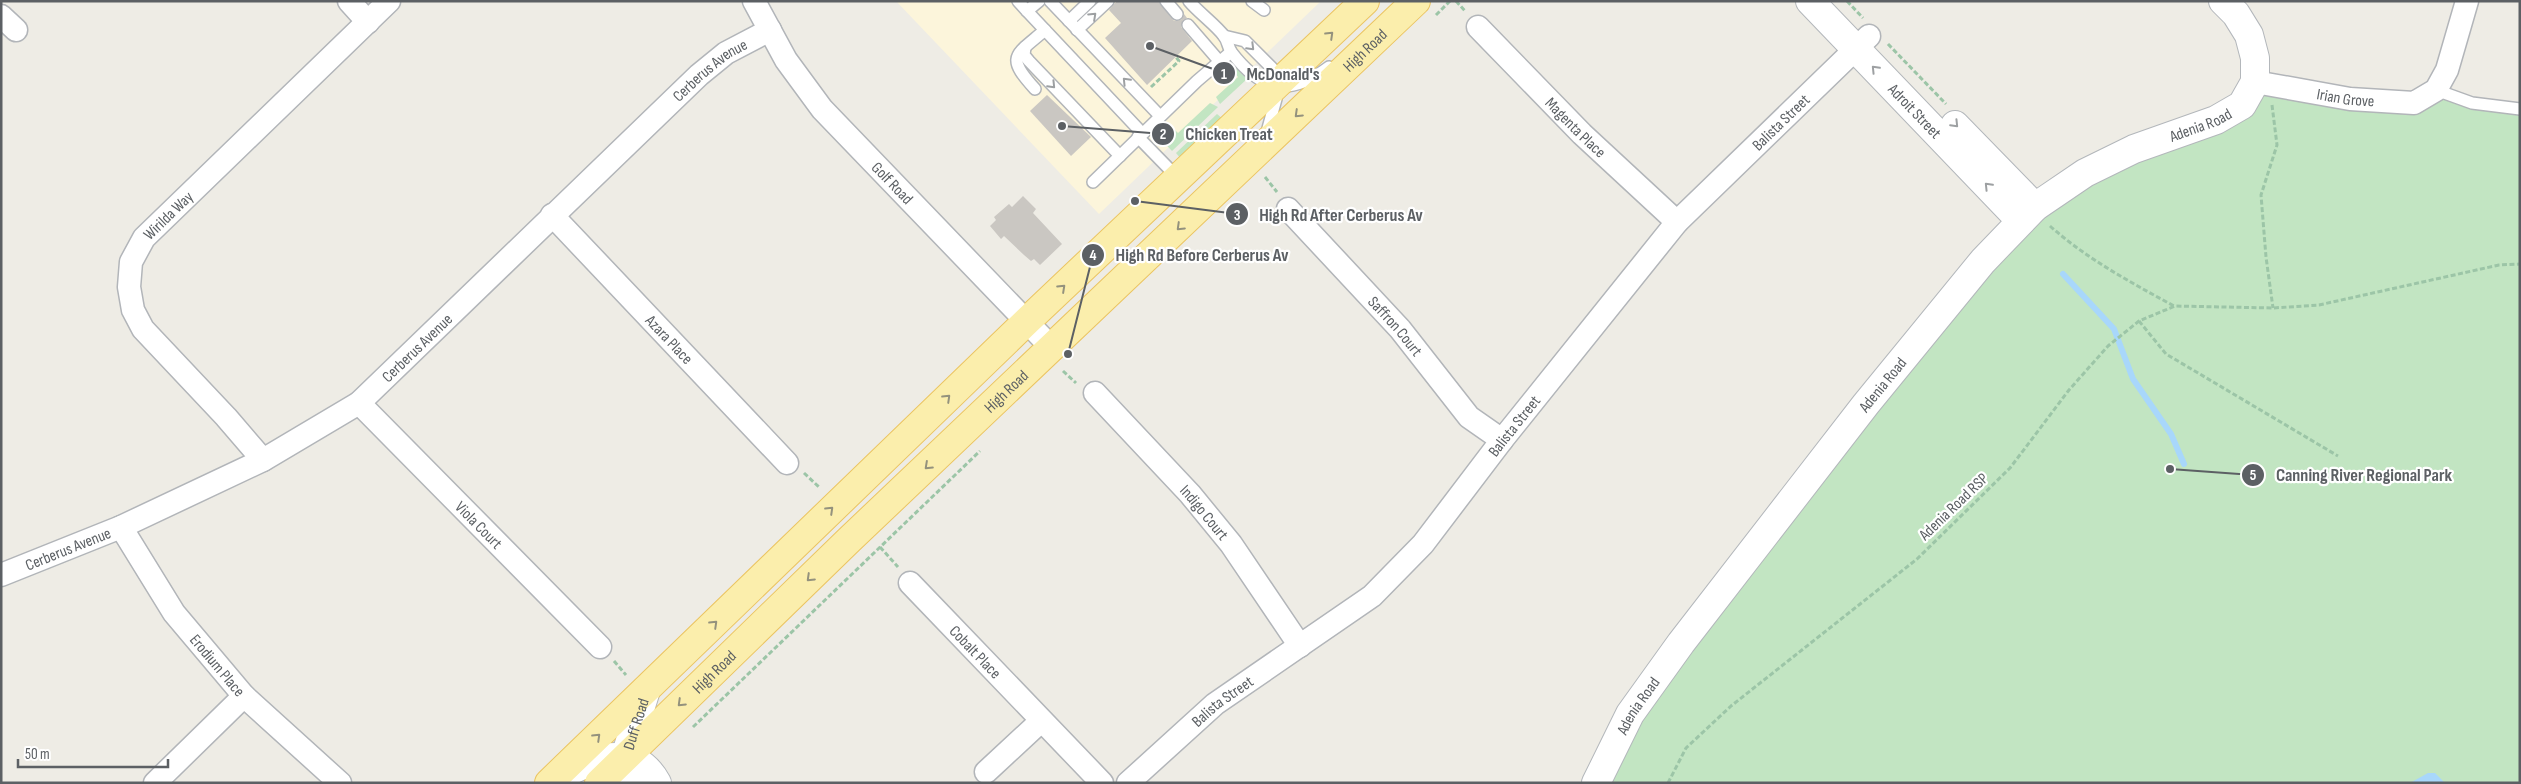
<svg xmlns="http://www.w3.org/2000/svg" width="2521" height="784" font-family="'Sofia Sans Condensed',sans-serif">
<style>
.commercial{fill:#fcf5db}
.green{fill:#c2e5c2}
.water{fill:#a8d7fb}
.lines{fill:none;stroke-linecap:round;stroke-linejoin:round}
.stream{stroke:#a8d7fb;stroke-width:6}
.building{fill:#cac7c2}
.lane-casing{stroke:#b2b5b9;stroke-width:14}
.street-casing{stroke:#b2b5b9;stroke-width:25}
.secondary-casing{stroke:#b3b7bb;stroke-width:30}
.primary-casing{stroke:#ebc461;stroke-width:30}
.path{stroke:#9cc5a7;stroke-width:3;stroke-dasharray:5 2.5;stroke-linecap:butt}
.lane{stroke:#fff;stroke-width:11}
.street{stroke:#fff;stroke-width:22}
.secondary{stroke:#fff;stroke-width:28}
.primary{stroke:#fbeeac;stroke-width:28}
.oneway{stroke:#9da0a2}
.oneway2{stroke:#94927d}
.labels{text-anchor:middle;stroke-width:4.5;stroke-linejoin:round;paint-order:stroke}
.street-label{font-size:16px;fill:#5c6064;stroke:#fff}
.leader{fill:none;stroke:#5c6064;stroke-width:2}
.callout-dot{fill:#5c6064;stroke:#fff;stroke-width:2}
.mark-label{font-size:15px;text-anchor:middle;font-weight:bold;fill:#fff}
.callout-label{font-size:18px;text-anchor:middle;font-weight:bold;fill:#5c6064;stroke:#fff;stroke-width:4.5;stroke-linejoin:round;paint-order:stroke}
</style>
<rect width="100%" height="100%" fill="#eeece5"/>
<polygon class="commercial" points="896,1 1321,1 1099,214"/>
<g class="green">
<polygon points="1233,64 1247,79 1220,104 1216,97 1238,77 1230,68"/>
<polygon points="2269,86 2450,94 2520,108 2520,783 1597,783 1636,703 2005,234 2066,184"/>
<polygon points="1210,103 1218,107 1172,151 1156,134 1168,123 1178,133"/>
<polygon points="1217,114 1224,120 1181,159 1176,153"/>
</g>
<polygon class="water" points="2428,773 2435,773 2445,783 2410,783"/>
<g class="lines">
<polyline class="stream" points="2063,274 2114,329 2133,379 2171,434 2184,464"/>
</g>
<g class="building">
<polygon points="1117,1 1159,1 1174,21 1181,20 1184,14 1187,18 1183,20 1181,27 1192,41 1147,85 1105,38 1121,23 1109,10"/>
<polygon points="1047,95 1091,137 1071,156 1030,111"/>
<polygon points="1023,196 1036,209 1033,213 1062,244 1040,265 1034,259 1031,261 1024,255 1004,236 1001,239 990,226 996,220 994,217 1009,204 1012,207"/>
</g>
<g class="lines">
<defs>
<g id="lane">
<polyline points="1018,1 1027,11"/>
<polyline points="1039,1 1027,11 1142,133"/>
<polyline points="1050,1 1160,116"/>
<polyline points="1166,1 1177,14"/>
<path d="M1189,1C1198,12 1217,26 1224,36C1228,41 1228,48 1232,53C1263,93 1290,96 1329,67"/>
<polyline points="1252,1 1264,10"/>
<polyline points="1069,21 1090,1"/>
<polyline points="1188,25 1220,62"/>
<polyline points="1077,30 1108,1"/>
<polyline points="1224,36 1245,41 1272,68 1276,99 1267,132"/>
<polyline points="1025,47 1024,55 1029,61 1120,156"/>
<path d="M1035,89C1005,56 1015,56 1045,30"/>
<polyline points="2436,90 2472,103 2520,109"/>
<polyline points="1138,137 1178,178"/>
<polyline points="1093,182 1197,81 1231,52"/>
</g>
<g id="street">
<polyline points="349,1 368,22"/>
<path id="s1" d="M754,1L786,60L822,109L1052,348"/>
<polyline points="1,16 16,30"/>
<path id="s2" d="M1478,27L1582,134L1677,222"/>
<path id="s3" d="M2255,82L2350,99L2414,103L2436,90L2447,70L2467,1"/>
<path id="s4" d="M1288,209L1400,329L1469,417L1502,440"/>
<path id="s5" d="M552,215L787,463"/>
<path id="s6" d="M1095,393L1190,494L1231,544L1300,646"/>
<path id="s7" d="M359,403L600,647"/>
<path id="s8" d="M263,460L226,417L143,329L133,310L129,287L131,262L144,238L389,1"/>
<path id="s9" d="M121,527L174,613L244,696L340,783"/>
<path id="s10" d="M1,575L121,527L263,460L359,403L699,75L726,53L770,30"/>
<path id="s11" d="M910,583L1102,783"/>
<polyline points="986,772 1041,721"/>
<polyline points="155,783 244,696"/>
<path id="s12" d="M1128,783L1215,704L1372,596L1423,544L1502,440L1677,222L1869,36"/>
</g>
<g id="secondary">
<path id="s13" d="M1810,1L2021,221"/>
<polyline points="1955,125 2035,207"/>
<path d="M557,778C590,759 633,740 657,783"/>
<path id="s14" d="M633,783L625,757L646,690"/>
<path id="s15" d="M1596,783L1630,714L1681,643L1866,404L1983,261L2035,207L2085,173L2134,149L2216,120L2242,105L2255,82V58L2249,35L2236,14L2223,1"/>
</g>
<g id="primary">
<polyline points="549,783 1027,321 1365,1"/>
<path id="s16" d="M599,783L849,540L1416,1"/>
</g>
</defs>
<use href="#lane" class="lane-casing"/>
<use href="#street" class="street-casing"/>
<use href="#secondary" class="secondary-casing"/>
<use href="#primary" class="primary-casing"/>
<g class="path">
<polyline points="1456,1 1465,11"/>
<polyline points="1847,1 1863,18"/>
<polyline points="1436,15 1450,1"/>
<polyline points="1888,44 1946,104"/>
<polyline points="1151,87 1179,61 1176,57"/>
<polyline points="2272,105 2277,145 2261,195 2266,257 2273,308"/>
<polyline points="1265,177 1277,192"/>
<path d="M2050,226C2087,259 2130,282 2174,306"/>
<polyline points="2139,321 2166,354 2338,456"/>
<polyline points="1063,371 1076,383"/>
<polyline points="804,473 820,488"/>
<polyline points="880,547 898,567"/>
<polyline points="614,661 626,675"/>
<polyline points="693,727 980,451"/>
<polyline points="1668,783 1686,748 1731,706 1917,559 2010,468 2069,390 2108,346 2139,321 2175,306 2273,308 2319,305 2499,265 2520,264"/>
</g>
<use href="#lane" class="lane"/>
<use href="#street" class="street"/>
<use href="#secondary" class="secondary"/>
<use href="#primary" class="primary"/>
</g>
<defs><path id="oneway-chevron" d="M-2-3.5L2.5 0L-2 3.5" fill="none" stroke-width="1.6" stroke-linecap="round" stroke-linejoin="round" transform="scale(1.25)"/></defs>
<g class="oneway">
<use href="#oneway-chevron" transform="translate(1093 16) rotate(-43)"/>
<use href="#oneway-chevron" transform="translate(1251 47) rotate(45)"/>
<use href="#oneway-chevron" transform="translate(1875 69) rotate(-134)"/>
<use href="#oneway-chevron" transform="translate(1126 81) rotate(-134)"/>
<use href="#oneway-chevron" transform="translate(1052 85) rotate(46)"/>
<use href="#oneway-chevron" transform="translate(1955 124) rotate(46)"/>
<use href="#oneway-chevron" transform="translate(1988 186) rotate(-134)"/>
</g>
<g class="oneway2">
<use href="#oneway-chevron" transform="translate(1330 35) rotate(-44)"/>
<use href="#oneway-chevron" transform="translate(1298 114) rotate(136)"/>
<use href="#oneway-chevron" transform="translate(1180 227) rotate(136)"/>
<use href="#oneway-chevron" transform="translate(1062 288) rotate(-43)"/>
<use href="#oneway-chevron" transform="translate(947 398) rotate(-44)"/>
<use href="#oneway-chevron" transform="translate(928 466) rotate(137)"/>
<use href="#oneway-chevron" transform="translate(830 510) rotate(-44)"/>
<use href="#oneway-chevron" transform="translate(810 578) rotate(136)"/>
<use href="#oneway-chevron" transform="translate(714 624) rotate(-44)"/>
<use href="#oneway-chevron" transform="translate(681 703) rotate(136)"/>
<use href="#oneway-chevron" transform="translate(597 737) rotate(-44)"/>
</g>
<g class="labels">
<g class="street-label">
<text dy="6" stroke="none"><textPath href="#s16" startOffset="1060">High Road</textPath></text>
<text dy="6" stroke="none"><textPath href="#s10" startOffset="882">Cerberus Avenue</textPath></text>
<text dy="6" stroke="none"><textPath href="#s3" startOffset="92">Irian Grove</textPath></text>
<text dy="6" stroke="none"><textPath href="#s13" startOffset="152">Adroit Street</textPath></text>
<text dy="6" stroke="none"><textPath href="#s12" startOffset="935">Balista Street</textPath></text>
<text dy="6" stroke="none"><textPath href="#s15" startOffset="912">Adenia Road</textPath></text>
<text dy="6" stroke="none"><textPath href="#s2" startOffset="140">Magenta Place</textPath></text>
<text dy="6" stroke="none"><textPath href="#s1" startOffset="230">Golf Road</textPath></text>
<text dy="6" stroke="none"><textPath href="#s8" startOffset="308">Wirilda Way</textPath></text>
<text dy="6" stroke="none"><textPath href="#s4" startOffset="159">Saffron Court</textPath></text>
<text dy="6" stroke="none"><textPath href="#s5" startOffset="171">Azara Place</textPath></text>
<text dy="6" stroke="none"><textPath href="#s10" startOffset="478">Cerberus Avenue</textPath></text>
<text dy="6" stroke="none"><textPath href="#s15" startOffset="492">Adenia Road</textPath></text>
<text dy="6" stroke="none"><textPath href="#s16" startOffset="565">High Road</textPath></text>
<text dy="6" stroke="none"><textPath href="#s12" startOffset="530">Balista Street</textPath></text>
<text transform="translate(1953 506) rotate(-44)" y="6">Adenia Road RSP</text>
<text dy="6" stroke="none"><textPath href="#s6" startOffset="162">Indigo Court</textPath></text>
<text dy="6" stroke="none"><textPath href="#s7" startOffset="171">Viola Court</textPath></text>
<text dy="6" stroke="none"><textPath href="#s10" startOffset="72">Cerberus Avenue</textPath></text>
<text dy="6" stroke="none"><textPath href="#s11" startOffset="95">Cobalt Place</textPath></text>
<text dy="6" stroke="none"><textPath href="#s9" startOffset="169">Erodium Place</textPath></text>
<text dy="6" stroke="none"><textPath href="#s16" startOffset="160">High Road</textPath></text>
<text dy="6" stroke="none"><textPath href="#s12" startOffset="125">Balista Street</textPath></text>
<text dy="6" stroke="none"><textPath href="#s15" startOffset="88">Adenia Road</textPath></text>
<text dy="6" stroke="none"><textPath href="#s14" startOffset="62">Duff Road</textPath></text>
</g>
</g>
<path class="leader" d="M1150 46L1224 73M1062 126L1163 134M1135 201L1237 214M1068 354L1093 255M2170 469L2253 475"/>
<g class="callout-dot">
<circle cx="1150" cy="46" r="5"/>
<circle cx="1062" cy="126" r="5"/>
<circle cx="1135" cy="201" r="5"/>
<circle cx="1068" cy="354" r="5"/>
<circle cx="2170" cy="469" r="5"/>
<circle cx="1224" cy="73" r="12"/>
<circle cx="1163" cy="134" r="12"/>
<circle cx="1237" cy="214" r="12"/>
<circle cx="1093" cy="255" r="12"/>
<circle cx="2253" cy="475" r="12"/>
</g>
<g class="mark-label">
<text x="1224" y="79">1</text>
<text x="1163" y="139">2</text>
<text x="1237" y="220">3</text>
<text x="1093" y="260">4</text>
<text x="2253" y="480">5</text>
</g>
<g class="callout-label">
<text x="1283" y="80">McDonald's</text>
<text x="1229" y="140">Chicken Treat</text>
<text x="1341" y="221">High Rd After Cerberus Av</text>
<text x="1202" y="261">High Rd Before Cerberus Av</text>
<text x="2364" y="481">Canning River Regional Park</text>
</g>
<rect width="2521" height="784" fill="none" stroke="#5c6064" stroke-width="5"/>
<path d="M18 759v8h150v-8" fill="none" stroke="#5c6064" stroke-width="2.5"/>
<text x="25" y="759" font-size="15" fill="#5c6064" stroke="#ffffff" stroke-width="4" paint-order="stroke">50 m</text>
</svg>
